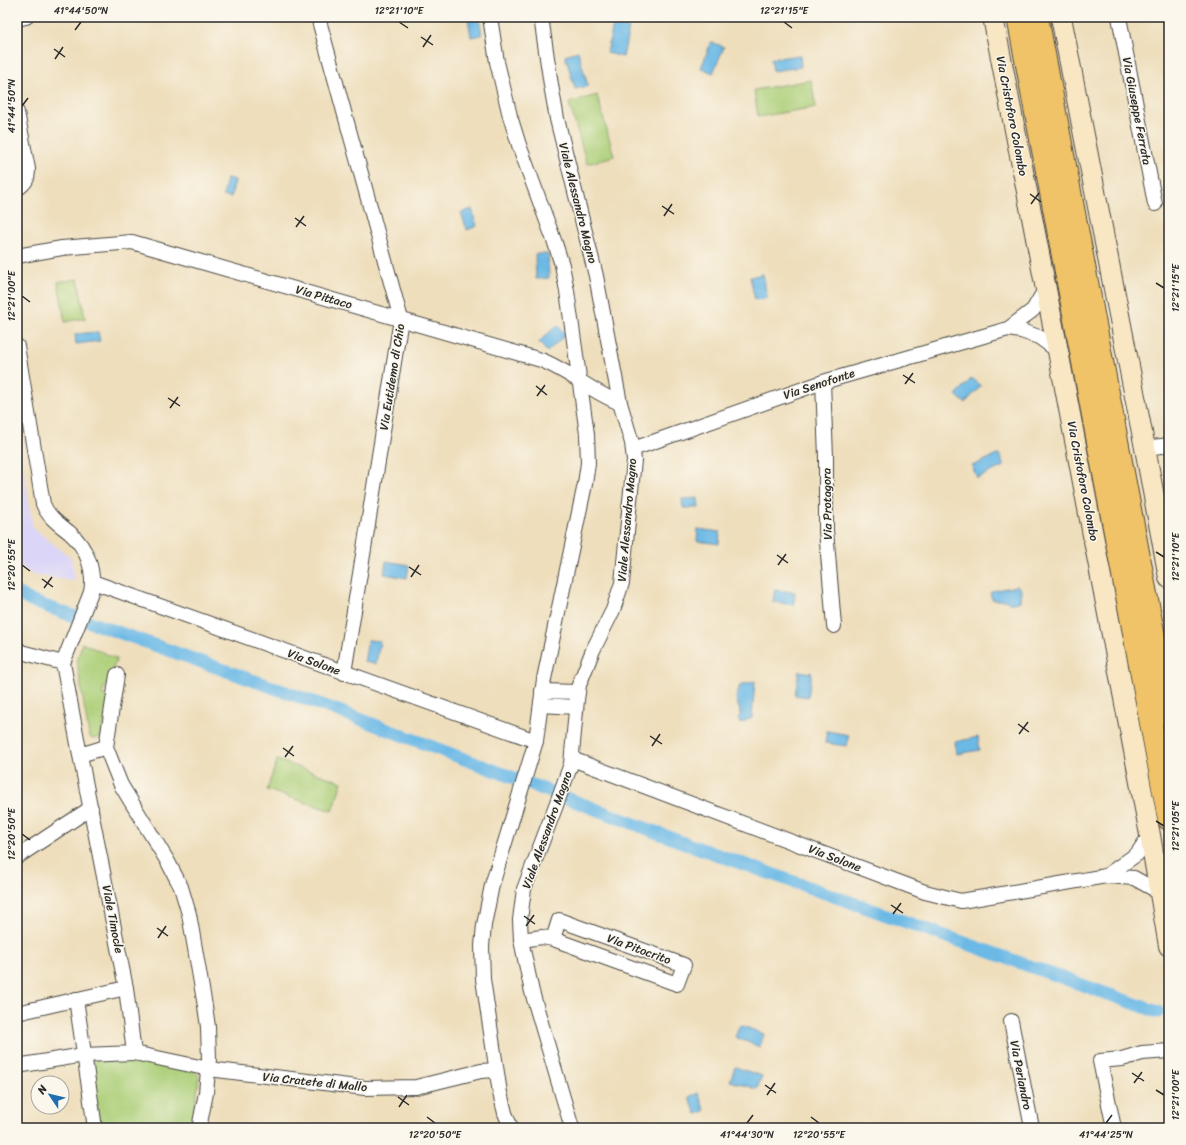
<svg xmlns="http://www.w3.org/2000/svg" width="1186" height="1145" font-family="Sriracha,sans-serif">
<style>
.built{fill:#dbd6f7}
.green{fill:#accf78;stroke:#6c7d52}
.water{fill:#6cb9e6;stroke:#4c7288}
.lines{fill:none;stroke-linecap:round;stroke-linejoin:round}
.canal{stroke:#6cb9e6;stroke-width:13}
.street-casing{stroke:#484641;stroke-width:16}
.secondary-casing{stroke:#484641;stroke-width:22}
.primary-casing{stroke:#484641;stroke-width:24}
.street{stroke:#fff;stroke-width:14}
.secondary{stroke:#f9e7c3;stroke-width:20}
.primary{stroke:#f0c369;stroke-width:22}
.ticks{fill:none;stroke:#2b2b2b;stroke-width:1.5}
.labels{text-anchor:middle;stroke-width:3;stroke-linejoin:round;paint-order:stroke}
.street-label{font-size:12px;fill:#2b2b2b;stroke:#fbf7ec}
.neatline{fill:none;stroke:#2b2b2b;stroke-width:1.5}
.ticks-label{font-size:10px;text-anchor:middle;fill:#2b2b2b}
</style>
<rect width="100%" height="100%" fill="#fbf7ec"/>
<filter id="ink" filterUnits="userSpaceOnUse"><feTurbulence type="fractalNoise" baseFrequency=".025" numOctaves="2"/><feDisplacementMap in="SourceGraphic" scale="8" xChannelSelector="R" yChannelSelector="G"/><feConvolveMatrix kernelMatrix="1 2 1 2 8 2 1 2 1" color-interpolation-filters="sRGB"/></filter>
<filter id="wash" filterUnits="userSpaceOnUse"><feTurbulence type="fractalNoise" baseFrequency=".012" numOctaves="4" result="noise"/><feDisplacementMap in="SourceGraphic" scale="16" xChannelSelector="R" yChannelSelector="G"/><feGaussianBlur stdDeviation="0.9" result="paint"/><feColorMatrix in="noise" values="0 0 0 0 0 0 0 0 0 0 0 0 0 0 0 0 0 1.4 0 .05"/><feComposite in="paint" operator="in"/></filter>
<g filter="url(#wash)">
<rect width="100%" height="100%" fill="#eedebc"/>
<polygon class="built" points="17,430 33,528 71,558 75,581 33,575 17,563"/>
<g class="green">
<polygon points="811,80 816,107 758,117 754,90"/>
<polygon points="597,95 614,156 587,164 569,103"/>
<polygon points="17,151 22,180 17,181"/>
<polygon points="78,279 85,318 65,322 58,282"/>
<polygon points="82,643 117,659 102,694 109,698 101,737 95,739 91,738 89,735 78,669 77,662"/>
<polygon points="277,760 342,782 332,811 267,790"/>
<polygon points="123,1057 194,1071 199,1076 198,1087 191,1128 100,1128 90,1065 94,1058"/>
</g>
<g class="water">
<polygon points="468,17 479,17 482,35 471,37"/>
<polygon points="613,25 629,28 623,57 607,53"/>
<polygon points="711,42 724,47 713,73 701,68"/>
<polygon points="578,51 588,86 575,89 565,55"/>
<polygon points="800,55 801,67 773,71 771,59"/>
<polygon points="227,178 235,180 231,197 223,196"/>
<polygon points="472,209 477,226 467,230 461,213"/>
<polygon points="535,254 548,254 549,278 536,279"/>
<polygon points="763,274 767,298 755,300 750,277"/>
<polygon points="557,325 566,334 547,352 539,342"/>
<polygon points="98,332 100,341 76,344 75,334"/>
<polygon points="972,378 981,386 965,403 956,395"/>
<polygon points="999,454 1004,466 977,478 972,466"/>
<polygon points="698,498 699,508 683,508 682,499"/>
<polygon points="698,529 720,532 719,544 697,541"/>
<polygon points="386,561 409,565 407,578 384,574"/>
<polygon points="1016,586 1018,586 1021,590 1020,600 1020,601 1015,603 1010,603 1005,600 995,600 992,599 990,593 992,591"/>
<polygon points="775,590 795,592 794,605 773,602"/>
<polygon points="368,640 380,641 376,664 364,662"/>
<polygon points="799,671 812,673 808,697 795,695"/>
<polygon points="755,681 752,718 740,723 738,717 741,715 736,698 740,685"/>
<polygon points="827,731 849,735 846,746 825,743"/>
<polygon points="978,737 980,750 957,754 955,742"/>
<polygon points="740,1025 764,1034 760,1047 735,1037"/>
<polygon points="735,1067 762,1076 757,1089 730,1081"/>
<polygon points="698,1093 705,1111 696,1114 689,1097"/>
</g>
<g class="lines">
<polyline class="canal" points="17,593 31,601 336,710 679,841 1158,1012"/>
</g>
</g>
<g filter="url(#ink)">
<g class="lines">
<defs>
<g id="street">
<polyline points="318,17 401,319 344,673"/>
<polyline points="490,17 497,62 510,116 519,145 555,243 562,265 567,291 587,434 588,463 585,484 544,679 536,741 492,885 484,925 482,946 483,979 500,1093 505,1113 511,1128"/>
<polyline points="541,17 551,85 557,119 596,276 620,403 632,443 634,460 622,583 613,610 593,650 579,685 577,700 571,764 555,808 524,889 520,920 521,940 532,992 572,1128"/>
<polyline points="1119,17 1155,204"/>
<polyline points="17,19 26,17"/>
<path d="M17,112L28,169C28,179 26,183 17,189"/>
<path d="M17,256L62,248L132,242L541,360C569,371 592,392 620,403"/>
<polyline points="1008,329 1021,331 1039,337 1058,351"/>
<path d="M17,346L43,504C48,517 59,524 70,533C87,548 95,570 91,592L63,663"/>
<polyline points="823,382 826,457 826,530 834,626"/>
<polyline points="1145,448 1169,445"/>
<polyline points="633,449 823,382 1008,329 1033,310 1046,288"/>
<polyline points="93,582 536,741"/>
<polyline points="17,648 21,652 63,663"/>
<polyline points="117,675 106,747 115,770 121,785 168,862 181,887 189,914 205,1006 208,1027 209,1059 206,1093 199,1128"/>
<polyline points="542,691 578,692"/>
<polyline points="541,705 576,707"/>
<polyline points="80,755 106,747"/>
<polyline points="572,759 925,892 961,901 1106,876 1134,878 1159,892"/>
<polyline points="17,857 91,808"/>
<polyline points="1106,876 1137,854 1150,835"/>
<polyline points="521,940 542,937 553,939 677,984 684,965 559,920 553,939"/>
<polyline points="76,999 95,1128"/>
<polyline points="17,1013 126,988"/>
<polyline points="1011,1021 1032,1128"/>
<polyline points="134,1053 209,1069 365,1088 416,1087 481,1071 496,1070"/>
<polyline points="17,1066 84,1055 134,1053 126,988 119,953 80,755 63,663"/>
<polyline points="1114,1128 1100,1061 1122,1059 1142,1053 1169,1051"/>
</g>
<g id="secondary">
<polyline points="993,17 1058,351 1150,835 1169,946"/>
<polyline points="1061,17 1145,448 1169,578"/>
</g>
<g id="primary">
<polyline points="1018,17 1169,819"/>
<polyline points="1037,17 1169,716"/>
</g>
</defs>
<use href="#street" class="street-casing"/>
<use href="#secondary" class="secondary-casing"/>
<use href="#primary" class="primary-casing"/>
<use href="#street" class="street"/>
<use href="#secondary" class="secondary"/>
<use href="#primary" class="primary"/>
</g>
</g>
<path class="ticks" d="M399,22L408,28M784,22L792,28M75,30L81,22M421,37L433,45M423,47L431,35M54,49L65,57M55,59L63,47M22,106L28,98M1030,194L1041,202M1031,204L1039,193M662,206L674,214M664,216L672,204M295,218L306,226M296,227L304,216M1156,283L1164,288M22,296L30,302M903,375L915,383M905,384L913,373M536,386L547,395M537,396L545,385M168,398L180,406M170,408L178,397M1156,552L1164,557M777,555L788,563M22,565L30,571M778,565L786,554M409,567L421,575M411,577L419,565M42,579L53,587M44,588L52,577M1018,724L1029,732M1019,734L1028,722M650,736L662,744M652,746L660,734M283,748L294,756M285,757L293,746M1156,821L1164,826M22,834L30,840M891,905L903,913M893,914L901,903M524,916L535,924M526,926L534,915M157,928L168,936M158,938L166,926M1132,1073L1144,1081M1134,1083L1142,1072M765,1085L776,1093M1156,1090L1164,1095M767,1095L775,1083M398,1097L409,1105M399,1107L407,1095M427,1117L435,1123M811,1117L819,1123M747,1123L753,1115M1106,1123L1112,1115"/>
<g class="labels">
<g class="street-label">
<text transform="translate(1137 111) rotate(79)" y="4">Via Giuseppe Ferrata</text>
<text transform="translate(1012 116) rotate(79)" y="4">Via Cristoforo Colombo</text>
<text transform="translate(578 203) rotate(76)" y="4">Viale Alessandro Magno</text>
<text transform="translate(324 297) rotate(16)" y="4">Via Pittaco</text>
<text transform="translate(392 377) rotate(-81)" y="4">Via Eutidemo di Chio</text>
<text transform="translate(819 384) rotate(-18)" y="4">Via Senofonte</text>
<text transform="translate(1083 481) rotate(79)" y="4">Via Cristoforo Colombo</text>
<text transform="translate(827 504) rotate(-91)" y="4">Via Protagora</text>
<text transform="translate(627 520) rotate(-85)" y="4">Viale Alessandro Magno</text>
<text transform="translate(314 662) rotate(20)" y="4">Via Solone</text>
<text transform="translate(547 830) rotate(-70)" y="4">Viale Alessandro Magno</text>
<text transform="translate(835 858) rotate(21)" y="4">Via Solone</text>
<text transform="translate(113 919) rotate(79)" y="4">Viale Timocle</text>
<text transform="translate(639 949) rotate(20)" y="4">Via Pitocrito</text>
<text transform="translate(1021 1075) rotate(79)" y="4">Via Periandro</text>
<text transform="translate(315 1082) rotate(6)" y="4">Via Cratete di Mallo</text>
</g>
</g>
<rect width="1186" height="1145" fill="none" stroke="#fbf7ec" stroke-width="44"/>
<g transform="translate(50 1095) rotate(305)"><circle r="19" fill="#fbf7ec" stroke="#a8a59f"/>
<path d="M0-3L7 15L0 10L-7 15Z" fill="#1f6fb2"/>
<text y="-6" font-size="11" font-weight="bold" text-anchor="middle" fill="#2b2b2b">N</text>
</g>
<rect x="22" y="22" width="1142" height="1101" class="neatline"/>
<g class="ticks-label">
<text x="81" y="14">41°44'50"N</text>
<text x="399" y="14">12°21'10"E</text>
<text x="784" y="14">12°21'15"E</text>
<text transform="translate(11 106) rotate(-90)" y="4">41°44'50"N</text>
<text transform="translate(1175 288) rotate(-90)" y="4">12°21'15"E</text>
<text transform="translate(11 296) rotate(-90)" y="4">12°21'00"E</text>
<text transform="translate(1175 557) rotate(-90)" y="4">12°21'10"E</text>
<text transform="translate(11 565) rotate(-90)" y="4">12°20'55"E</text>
<text transform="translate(1175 826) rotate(-90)" y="4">12°21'05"E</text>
<text transform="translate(11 834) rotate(-90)" y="4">12°20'50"E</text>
<text transform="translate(1175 1095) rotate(-90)" y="4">12°21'00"E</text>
<text x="435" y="1138">12°20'50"E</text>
<text x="747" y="1138">41°44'30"N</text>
<text x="819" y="1138">12°20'55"E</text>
<text x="1106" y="1138">41°44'25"N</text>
</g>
</svg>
